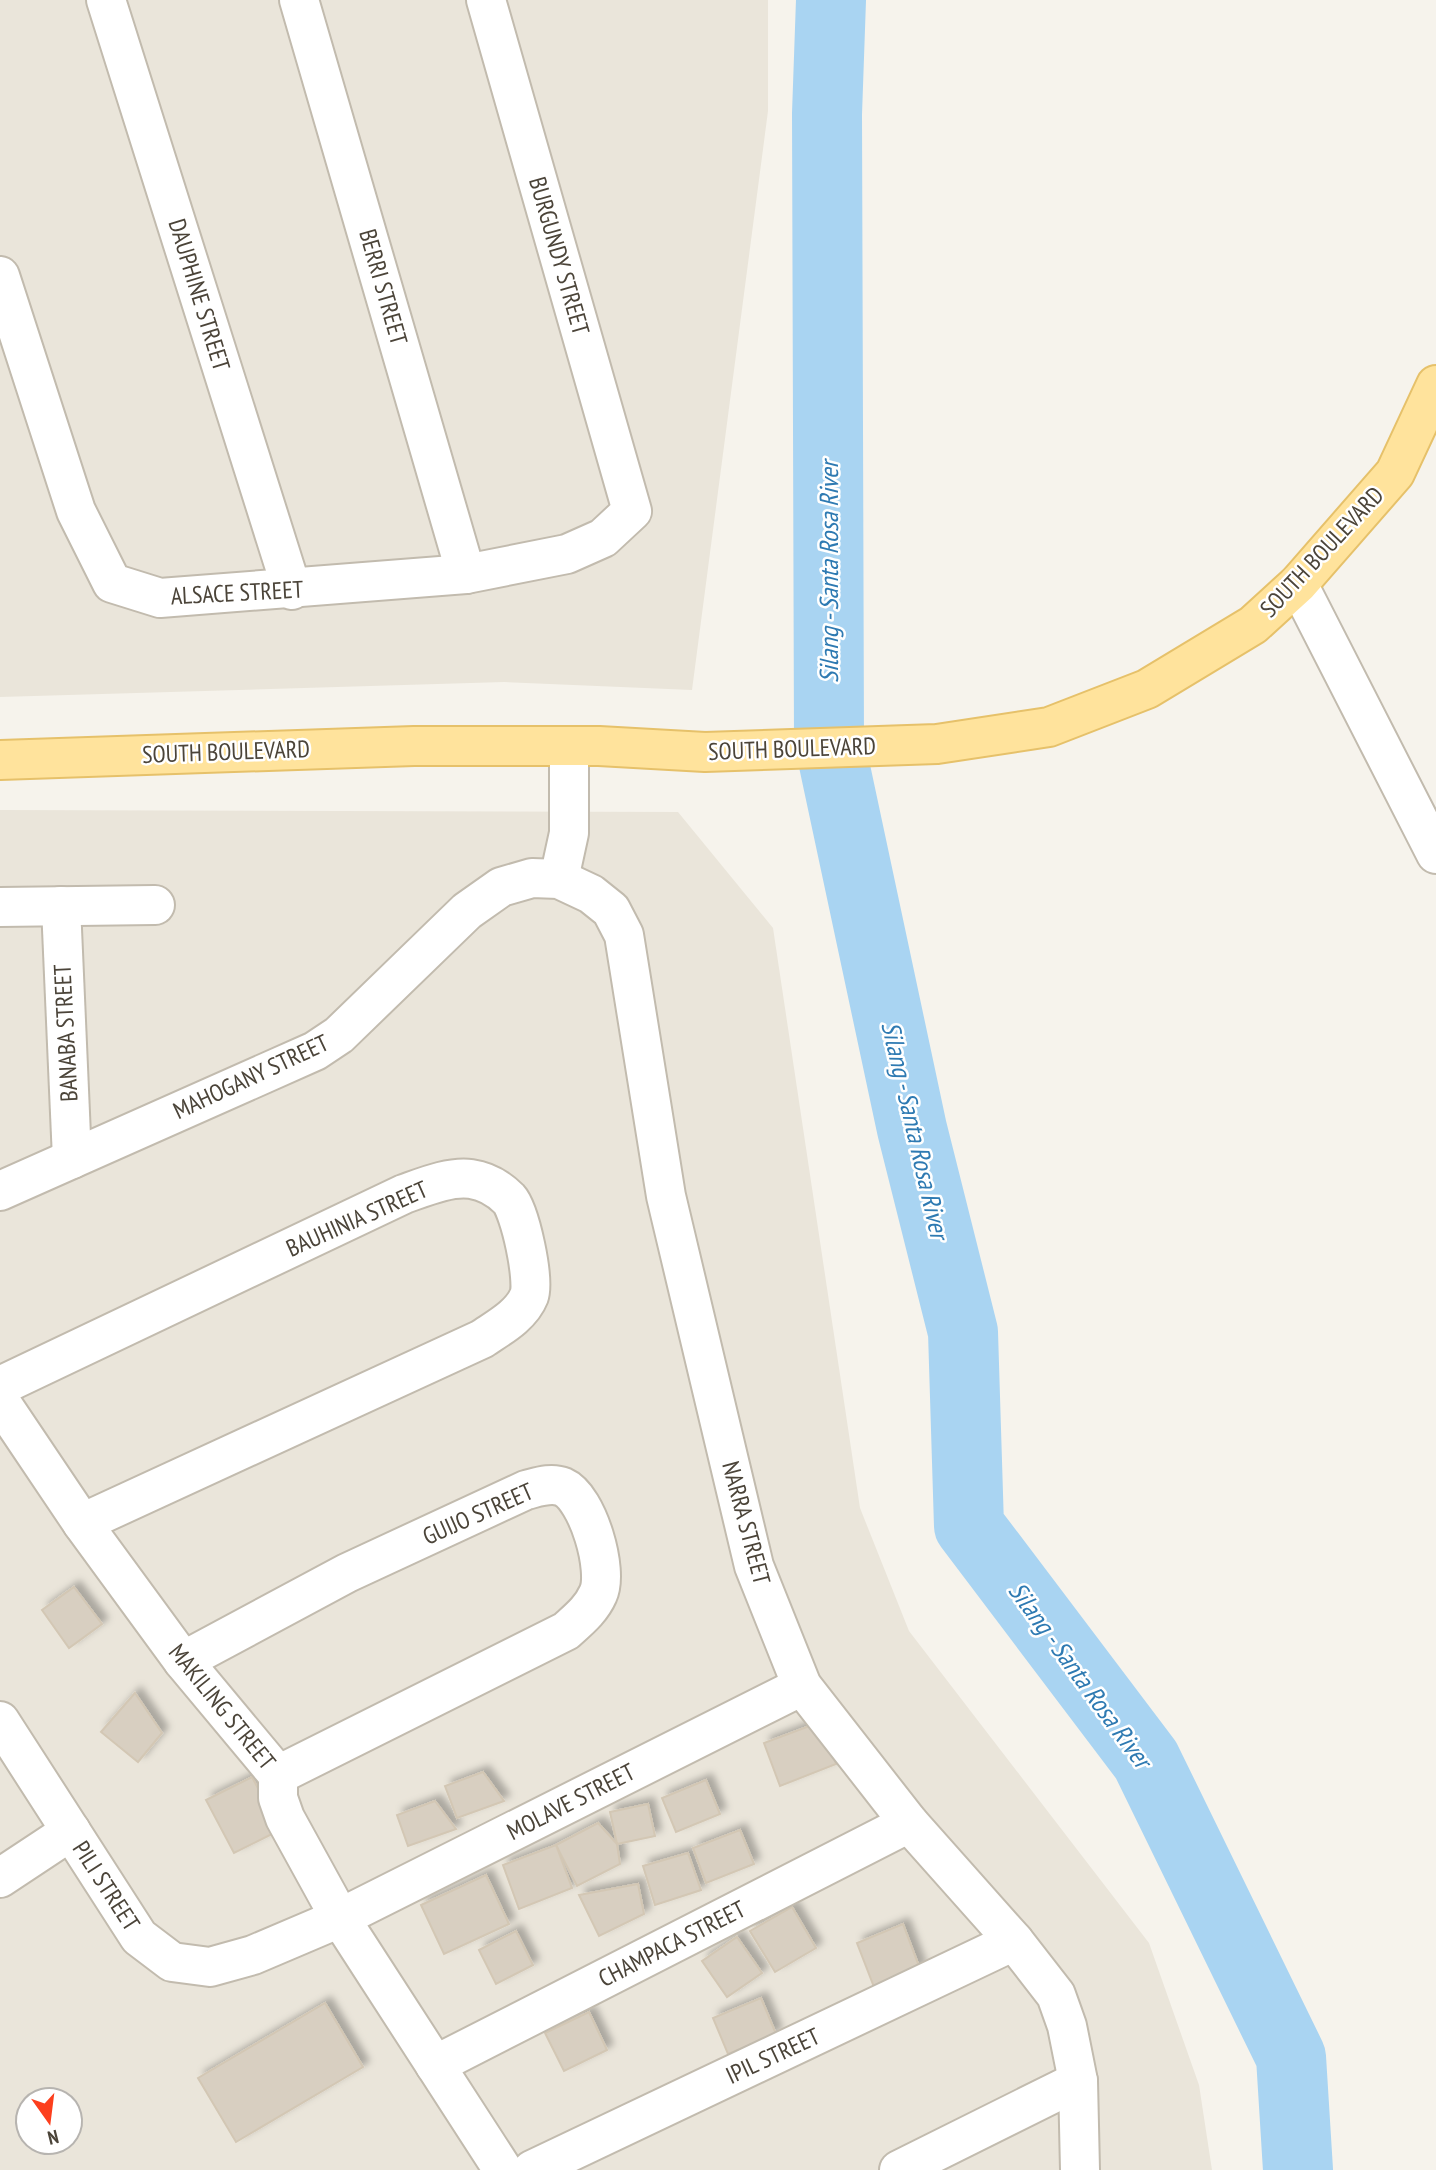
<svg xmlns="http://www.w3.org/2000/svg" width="1436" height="2170" font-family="'PT Sans Narrow',sans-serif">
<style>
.residential{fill:#eae5da;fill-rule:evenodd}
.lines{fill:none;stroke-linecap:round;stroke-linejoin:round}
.river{stroke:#a9d4f2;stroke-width:70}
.building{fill:#d8cfc1;stroke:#d3c7b4;stroke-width:2;filter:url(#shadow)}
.minor-casing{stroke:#c2bbae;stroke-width:42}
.major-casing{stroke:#e6c16a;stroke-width:42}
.minor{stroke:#fff;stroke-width:38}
.major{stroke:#ffe39c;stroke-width:38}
.labels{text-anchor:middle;stroke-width:5;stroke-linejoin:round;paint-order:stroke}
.street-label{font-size:24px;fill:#4b4439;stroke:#fff}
.water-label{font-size:26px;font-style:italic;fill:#2e7ab2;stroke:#fff}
</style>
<defs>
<filter id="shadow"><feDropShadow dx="6" dy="-6" stdDeviation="3.5" flood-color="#0004"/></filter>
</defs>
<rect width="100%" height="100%" fill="#f6f3ec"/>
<g class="residential">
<polygon points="0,0 768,0 768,111 692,690 504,682 0,697"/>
<path d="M0,810L678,812L773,928L860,1508L909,1631L1149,1943L1199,2085L1212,2170H0ZM28,2100H70V2142H28Z"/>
</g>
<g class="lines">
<polyline class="river" points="831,0 827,114 829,740 912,1129 963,1332 969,1526 1146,1760 1291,2057 1298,2170"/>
</g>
<g class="building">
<polygon points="74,1587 102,1624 69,1648 42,1610"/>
<polygon points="135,1693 162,1733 138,1762 101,1732"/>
<polygon points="820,1722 836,1764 780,1786 764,1743"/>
<polygon points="483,1772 504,1801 457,1818 445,1786"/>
<polygon points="252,1777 280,1830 234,1853 206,1800"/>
<polygon points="706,1780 720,1814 676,1832 662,1798"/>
<polygon points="435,1801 456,1829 408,1846 397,1815"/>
<polygon points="648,1804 655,1836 617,1844 610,1812"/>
<polygon points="598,1823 617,1844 620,1864 577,1886 556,1845"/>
<polygon points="740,1830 754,1864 706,1883 693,1848"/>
<polygon points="556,1845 572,1888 519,1909 503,1865"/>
<polygon points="688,1853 701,1890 655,1905 643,1866"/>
<polygon points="486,1875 509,1924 444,1954 421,1905"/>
<polygon points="638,1884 644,1914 599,1936 579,1895"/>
<polygon points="792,1907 816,1948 775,1972 750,1931"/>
<polygon points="903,1924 920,1969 874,1987 857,1943"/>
<polygon points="516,1931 533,1965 496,1984 479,1950"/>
<polygon points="737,1937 762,1973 727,1997 702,1961"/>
<polygon points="761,1998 776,2034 728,2054 713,2018"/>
<polygon points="325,2003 363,2067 236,2142 198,2078"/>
<polygon points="589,2012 607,2050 564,2071 545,2033"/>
</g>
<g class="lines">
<defs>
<g id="minor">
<polyline points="106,0 292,590"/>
<polyline points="299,0 466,574"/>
<polyline points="0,276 76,511 112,583 160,598 466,574 567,554 603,538 632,511 486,0"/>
<polyline points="1298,584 1436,854"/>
<polyline points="559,879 569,833 569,746"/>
<polyline points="61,906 72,1159"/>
<polyline points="0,907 155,905"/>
<polyline points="0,1191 315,1051 339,1035 467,911 501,887 532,878 559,879 591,894 611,910 624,935 666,1196 754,1566 802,1686 909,1823 1014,1941 1056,1995 1067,2026 1078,2081 1080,2170"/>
<path d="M0,1386L404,1194C424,1187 450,1176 471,1179C485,1181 499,1189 509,1199C520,1211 535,1280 529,1296C521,1316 498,1328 482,1339L82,1523"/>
<polyline points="0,1401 82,1523 183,1661 278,1775 278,1798 285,1818 340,1918 503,2170"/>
<path d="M183,1661L347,1573L526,1490C538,1487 551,1482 563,1487C588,1498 609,1571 598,1594C591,1610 578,1620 566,1631L278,1775"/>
<polyline points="0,1721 139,1937 172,1962 210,1967 253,1955 340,1918 802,1686"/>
<polyline points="0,1878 71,1831"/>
<polyline points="435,2065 909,1823"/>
<polyline points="532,2170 1014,1941"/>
<polyline points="899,2170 1078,2081"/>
</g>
<polyline id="major" points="0,760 414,746 599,746 705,752 937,744 1049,727 1147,689 1253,625 1298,584 1395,473 1436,385"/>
</defs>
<use href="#minor" class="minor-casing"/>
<use href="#major" class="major-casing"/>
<use href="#minor" class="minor"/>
<use href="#major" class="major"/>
</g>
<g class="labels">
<g class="street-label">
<text transform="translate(559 256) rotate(74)" y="8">BURGUNDY STREET</text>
<text transform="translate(383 287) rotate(74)" y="8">BERRI STREET</text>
<text transform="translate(199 295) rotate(73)" y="8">DAUPHINE STREET</text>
<text transform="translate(1322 552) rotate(-47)" y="8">SOUTH BOULEVARD</text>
<text transform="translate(237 593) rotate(-3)" y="8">ALSACE STREET</text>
<text transform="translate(792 749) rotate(-2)" y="8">SOUTH BOULEVARD</text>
<text transform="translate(226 752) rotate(-2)" y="8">SOUTH BOULEVARD</text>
<text transform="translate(66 1033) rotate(-93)" y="8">BANABA STREET</text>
<text transform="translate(251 1077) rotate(-25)" y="8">MAHOGANY STREET</text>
<text transform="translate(357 1219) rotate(-24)" y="8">BAUHINIA STREET</text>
<text transform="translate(478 1514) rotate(-24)" y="8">GUIJO STREET</text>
<text transform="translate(746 1523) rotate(75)" y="8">NARRA STREET</text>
<text transform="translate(222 1707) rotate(51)" y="8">MAKILING STREET</text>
<text transform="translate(571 1802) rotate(-27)" y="8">MOLAVE STREET</text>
<text transform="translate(106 1886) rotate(57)" y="8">PILI STREET</text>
<text transform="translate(672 1944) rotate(-27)" y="8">CHAMPACA STREET</text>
<text transform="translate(773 2056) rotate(-25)" y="8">IPIL STREET</text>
</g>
<g class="water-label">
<text transform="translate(829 572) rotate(-90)" y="9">Silang - Santa Rosa River</text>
<text transform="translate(915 1130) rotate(77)" y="9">Silang - Santa Rosa River</text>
<text transform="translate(1080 1675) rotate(54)" y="9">Silang - Santa Rosa River</text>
</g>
</g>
<g transform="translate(49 2121) rotate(166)"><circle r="33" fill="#ffffff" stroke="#b7b4b0" stroke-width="2"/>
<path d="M0-5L12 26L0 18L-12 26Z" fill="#fc3f1d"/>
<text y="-10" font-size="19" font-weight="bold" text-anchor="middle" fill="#4b4439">N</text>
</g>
</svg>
